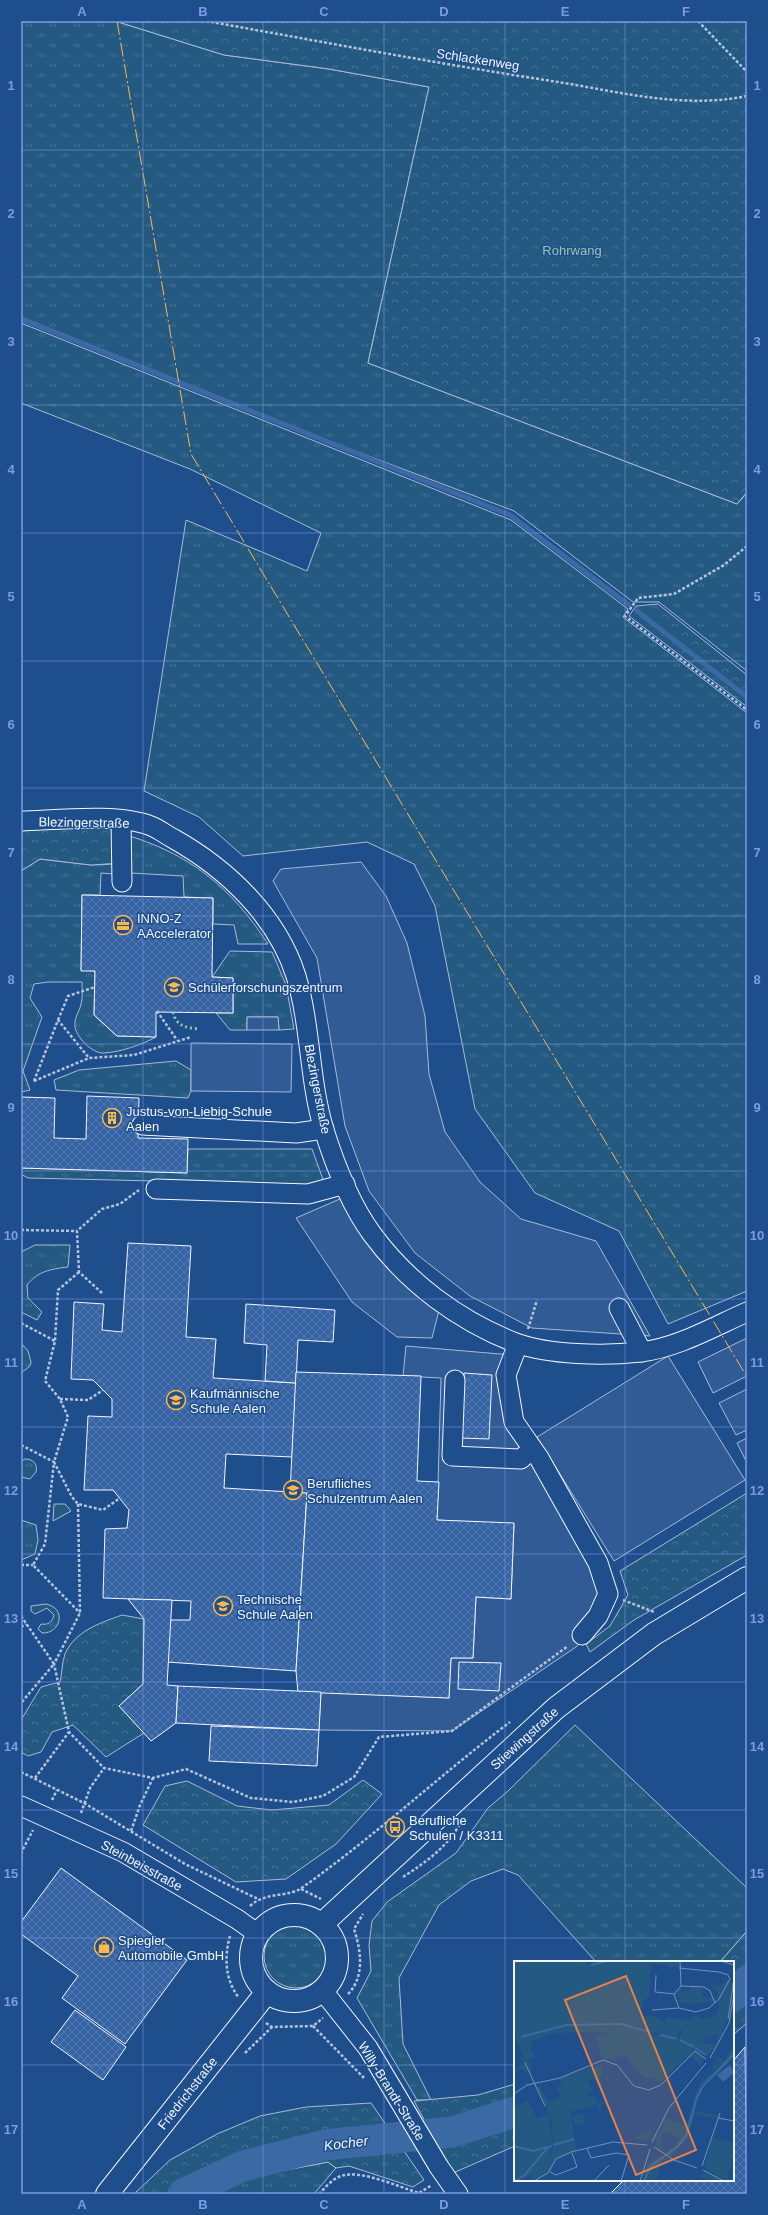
<svg xmlns="http://www.w3.org/2000/svg" width="768" height="2215" font-family="Helvetica,sans-serif">
<style>
.grass{fill:url(#grass-tufts);stroke:#a8bbd7}
.forest{fill:url(#forest-crowns);stroke:#a8bbd7}
.parking{fill:#305b95;stroke:#a8bbd7}
.lines{fill:none;stroke-linecap:round;stroke-linejoin:round}
.stream{stroke:#3b69a3;stroke-width:5}
.river{stroke:#3b69a3;stroke-width:31}
.building{fill:url(#building-cross-hatch);stroke:#f2f6ff}
.minor-casing{stroke:#f2f6ff;stroke-width:21}
.major-casing{stroke:#f2f6ff;stroke-width:24}
.path{stroke:#b3c4dc;stroke-width:2.5;stroke-dasharray:3 2;stroke-linecap:butt}
.minor{stroke:#1f4e8c;stroke-width:19}
.major{stroke:#1f4e8c;stroke-width:22}
.hedge{stroke:#97c8a6;stroke-width:3;stroke-dasharray:2 3;stroke-linecap:butt}
.power{stroke:#ffb74d;stroke-width:1;stroke-dasharray:14 3 2 3;stroke-linecap:butt}
.grid{fill:none;stroke:#7d9aea;stroke-width:1;stroke-opacity:0.55}
.labels{text-anchor:middle;stroke-width:3;stroke-linejoin:round;paint-order:stroke}
.street-label{font-size:13px;fill:#f2f6ff;stroke:#1f4e8c}
.park-label{font-size:13px;fill:#97c8a6;stroke:#1f4e8c}
.poi-label{font-size:13px;fill:#f2f6ff;stroke:#1f4e8c;text-anchor:start}
.water-label{font-size:14px;font-style:italic;fill:#f2f6ff;stroke:#1f4e8c}
.inset-river{fill:none;stroke:#3b69a3;stroke-width:2}
.inset-road{fill:none;stroke:#7391ba;stroke-width:1}
.view{fill:#ea8049;fill-opacity:0.15;stroke:#ea8049;stroke-width:2}
.inset-edge{fill:none;stroke:#f2f6ff;stroke-width:2}
.neatline{fill:none;stroke:#7d9aea;stroke-width:1.5}
.grid-label{font-size:13px;text-anchor:middle;font-weight:bold;fill:#7d9aea}
</style>
<defs>
<pattern id="grass-tufts" width="24" height="20" patternUnits="userSpaceOnUse"><rect width="24" height="20" fill="#245a82"/><path d="M3 7l-1-3M5 7V3M7 7l1-3M15 17l-1-3M17 17v-4M19 17l1-3" fill="none" stroke="#447295"/></pattern>
<pattern id="forest-crowns" width="20" height="18" patternUnits="userSpaceOnUse"><rect width="20" height="18" fill="#245a82"/><path d="M2 6a3 3 0 1 1 6 0M12 15a3 3 0 1 1 6 0" fill="none" stroke="#447295"/></pattern>
<pattern id="building-cross-hatch" width="8" height="8" patternUnits="userSpaceOnUse"><rect width="8" height="8" fill="#3563a3"/><path d="M0 0l8 8M0 8l8-8" fill="none" stroke="#537ab1"/></pattern>
</defs>
<rect width="100%" height="100%" fill="#1f4e8c"/>
<g class="grass">
<polygon points="21,21 115,21 224,55 329,69 429,87 368,363 737,504 747,493 747,671 659,602 633,602 514,511 342,446 21,317"/>
<polygon points="21,323 511,520 628,609 623,617 747,713 747,1291 668,1324 619,1231 535,1193 475,1109 435,906 414,864 367,842 243,856 199,817 144,791 186,520 307,571 321,533 190,469 21,403"/>
<path d="M123,834C189,853 231,887 268,944H238L234,925L213,924V898L184,897L183,876L131,873Z"/>
<path d="M40,859L91,865L114,864V874L101,873L100,895H82L81,970L95,971L94,1015L117,1036L156,1037C144,1044 118,1053 103,1053C92,1053 77,1038 75,1027C74,1017 79,1013 81,1004C83,997 82,989 82,982H48L34,984L30,998L42,1017L23,1071L30,1090L21,1092V871Z"/>
<polygon points="230,951 272,952 286,985 294,1029 279,1030 278,1017 247,1017 247,1030 230,1030 216,1013 233,1013 233,978 212,977"/>
<polygon points="176,1061 191,1070 191,1091 188,1098 56,1090 54,1080 79,1070"/>
<polygon points="188,1149 312,1149 325,1185 28,1178 21,1174 21,1168 187,1173"/>
<path d="M35,1245H70L68,1267C51,1269 38,1271 27,1285L28,1298L42,1312L37,1320L21,1312V1252Z"/>
<polygon points="21,1343 28,1351 31,1362 30,1366 21,1373"/>
<path d="M25,1459C33,1459 38,1464 36,1472L30,1479L21,1477V1461Z"/>
<polygon points="54,1504 65,1504 71,1511 53,1521"/>
<polygon points="21,1520 36,1525 38,1540 35,1554 21,1560"/>
<path d="M46,1604C67,1608 61,1634 42,1633L38,1629L41,1624C48,1625 52,1623 54,1615L47,1608L35,1614L31,1611V1606Z"/>
<polygon points="575,1725 747,1888 747,1931 720,1962 596,1962 518,1875 503,1869 471,1881 439,1905 399,1978 403,2044 431,2100 417,2100 357,1998 371,1971 369,1945 372,1921 387,1902 456,1853 488,1808 508,1791"/>
<circle cx="296" cy="1956" r="32"/>
<polygon points="328,2162 336,2168 314,2194 205,2194 234,2180"/>
</g>
<g class="forest">
<polygon points="115,21 747,21 747,492 737,504 368,363 429,87 329,69 224,55"/>
<polygon points="658,604 747,675 747,707 629,616 636,606"/>
<polygon points="88,824 120,831 121,863 91,865 40,859 21,871 21,828"/>
<polygon points="747,1493 747,1555 634,1620 590,1652 586,1644 610,1626 628,1595 620,1571"/>
<path d="M122,1615L144,1619L143,1684L119,1706L144,1733L106,1757L73,1725L52,1732L41,1752L28,1756L21,1752V1720L41,1687L60,1682C62,1674 62,1662 65,1654C75,1631 100,1623 122,1615Z"/>
<polygon points="363,1780 382,1794 336,1844 286,1879 236,1882 143,1825 165,1786 187,1781 237,1806 272,1810 329,1805"/>
<polygon points="747,1931 747,2023 733,2035 733,1962 720,1962"/>
<polygon points="515,2084 515,2146 453,2173 414,2101 478,2095"/>
<polygon points="371,2103 424,2180 413,2187 349,2166 336,2168 328,2162 234,2180 205,2194 134,2194 170,2160 217,2134 260,2116 306,2107"/>
</g>
<g class="parking">
<polygon points="361,862 386,896 407,943 425,1016 429,1074 445,1132 480,1182 521,1219 596,1241 650,1336 532,1328 470,1296 415,1253 369,1191 345,1126 317,958 273,881 281,869"/>
<polygon points="247,1017 278,1017 279,1030 247,1030"/>
<polygon points="191,1043 292,1044 291,1092 191,1091"/>
<polygon points="349,1195 441,1302 432,1338 397,1337 352,1302 296,1218"/>
<polygon points="747,1338 747,1376 713,1393 698,1362"/>
<polygon points="406,1346 512,1355 514,1422 595,1551 617,1594 603,1619 576,1647 452,1731 319,1730 321,1692 449,1698 451,1658 473,1658 476,1597 511,1599 514,1524 437,1520 441,1378 403,1376"/>
<polygon points="668,1356 745,1480 614,1561 537,1437"/>
<polygon points="747,1389 747,1430 736,1435 719,1403"/>
<polygon points="747,1438 747,1463 737,1443"/>
</g>
<g class="lines">
<g class="stream">
<polyline points="21,319 510,515 629,605"/>
<polyline points="637,611 747,697"/>
</g>
<g class="river">
<polyline points="733,1996 747,1981"/>
<polyline points="183,2194 243,2166 325,2145 452,2132 515,2112"/>
</g>
</g>
<g class="building">
<polygon points="82,895 213,898 212,977 233,978 233,1013 156,1012 156,1037 117,1036 94,1015 95,971 81,971"/>
<polygon points="87,1096 139,1098 138,1138 188,1139 187,1173 21,1168 21,1097 55,1098 54,1138 86,1139"/>
<polygon points="128,1243 191,1246 186,1337 216,1339 213,1378 296,1383 292,1457 226,1454 224,1488 307,1493 296,1671 167,1662 170,1620 190,1620 191,1601 103,1598 105,1529 127,1528 129,1510 113,1490 84,1490 88,1416 112,1417 112,1399 93,1380 71,1379 74,1302 104,1304 102,1330 122,1332"/>
<polygon points="246,1304 335,1310 333,1342 298,1340 296,1383 265,1381 267,1345 244,1343"/>
<polygon points="296,1372 421,1376 417,1481 439,1482 437,1520 514,1523 511,1599 476,1597 473,1658 451,1658 449,1698 298,1692 296,1671 307,1493 290,1492"/>
<polygon points="464,1373 492,1375 489,1439 461,1438"/>
<polygon points="128,1599 172,1600 167,1685 178,1686 176,1723 151,1741 119,1706 143,1684 144,1619"/>
<polygon points="459,1662 501,1663 499,1691 458,1689"/>
<polygon points="178,1686 321,1692 319,1730 176,1723"/>
<polygon points="211,1726 319,1730 317,1766 209,1761"/>
<polygon points="61,1868 187,1960 125,2044 62,1998 78,1976 21,1934 21,1922"/>
<polygon points="75,2010 126,2047 103,2080 51,2042"/>
<polygon points="745,2047 747,2194 614,2194 612,2192 624,2180 733,2180 733,2061"/>
</g>
<g class="lines">
<defs>
<g id="minor">
<polyline points="121,820 122,882"/>
<path d="M21,821C57,820 118,813 151,826C159,829 166,835 174,839C227,869 277,916 296,976C311,1026 309,1080 324,1130C335,1165 350,1204 372,1234C408,1283 459,1321 516,1343C549,1355 605,1356 640,1352C677,1348 713,1327 747,1312"/>
<polyline points="142,1125 296,1133 324,1129"/>
<polyline points="156,1189 308,1194 345,1184"/>
<polyline points="619,1308 642,1352"/>
<polyline points="518,1344 506,1375 514,1422 539,1458 598,1563 608,1594 598,1616 582,1635"/>
<polyline points="455,1380 452,1456 521,1459 531,1450"/>
<polyline points="21,1806 123,1852 237,1919 258,1934"/>
<polyline points="323,1991 368,2048 439,2167 458,2194"/>
</g>
<g id="major">
<circle cx="294" cy="1958" r="43"/>
<polyline points="322,1924 556,1708 654,1634 747,1578"/>
<polyline points="107,2194 267,1992"/>
</g>
</defs>
<use href="#minor" class="minor-casing"/>
<use href="#major" class="major-casing"/>
<g class="path">
<path d="M206,21C323,42 440,64 558,82C620,92 684,109 747,96"/>
<polyline points="698,21 747,72"/>
<polyline points="747,546 724,565 674,594 638,598 625,616 747,710"/>
<polyline points="157,1011 177,1040"/>
<polyline points="58,1020 68,996 95,987"/>
<polyline points="34,1081 58,1020 89,1058 134,1055 191,1037"/>
<polyline points="34,1081 89,1058"/>
<polyline points="21,1230 77,1231"/>
<polyline points="79,1272 58,1290 55,1341 45,1381 60,1399 68,1417 54,1462 72,1497 78,1504 103,1510 120,1498"/>
<polyline points="102,1293 79,1272 77,1231 102,1209 120,1204 139,1190"/>
<polyline points="21,1323 55,1341"/>
<polyline points="528,1329 537,1300"/>
<polyline points="60,1399 88,1400 103,1390"/>
<polyline points="21,1445 54,1462 45,1544 33,1565 80,1613"/>
<polyline points="78,1504 80,1613 54,1664 69,1732 104,1768 153,1778 186,1769 251,1798 293,1802 323,1796 354,1777 379,1737 452,1731 568,1646"/>
<polyline points="21,1565 33,1565"/>
<polyline points="623,1600 654,1612"/>
<polyline points="21,1616 54,1664 21,1703"/>
<polyline points="21,1627 26,1624"/>
<polyline points="21,1772 84,1803 185,1864 258,1899"/>
<polyline points="35,1778 69,1732"/>
<polyline points="52,1800 57,1790"/>
<polyline points="81,1813 90,1788 104,1768"/>
<polyline points="131,1831 140,1805 153,1778"/>
<polyline points="21,1864 22,1851 33,1830"/>
<path d="M403,1877C426,1862 446,1848 460,1824"/>
<polyline points="301,1889 321,1899"/>
<path d="M250,1906C266,1891 289,1898 303,1887C375,1836 440,1775 510,1722"/>
<path d="M230,1936C224,1957 225,1980 239,1998"/>
<path d="M348,1994C365,1977 361,1950 354,1929L363,1914"/>
<polyline points="266,2023 272,2027 313,2026 323,2018"/>
<polyline points="313,2026 364,2078"/>
<polyline points="245,2053 272,2027"/>
<path d="M319,2194C325,2188 332,2179 341,2176C360,2169 399,2187 419,2193L432,2185"/>
</g>
<use href="#minor" class="minor"/>
<use href="#major" class="major"/>
<path class="hedge" d="M173,1012C176,1026 186,1028 200,1029"/>
<polyline class="power" points="117,21 191,454 747,1377"/>
</g>
<path class="grid" d="M143,21V2194M263,21V2194M384,21V2194M505,21V2194M625,21V1962M21,150H747M21,277H747M21,405H747M21,533H747M21,661H747M21,788H747M21,916H747M21,1044H747M21,1171H747M21,1299H747M21,1427H747M21,1554H747M21,1682H747M21,1810H747M21,1938H747M21,2065H515M733,2065H747M625,2180V2194"/>
<defs>
<symbol id="office-ring" viewBox="-11 -11 22 22"><circle r="9.5" fill="#1f4e8c" stroke="#ffb74d" stroke-width="1.5"/><path d="M-6-3h4V-5.5h4V-3h4V5H-6ZM-1-4.5V-3h2v-1.5ZM-6 0V1H6V0Z" fill="#ffb74d"/></symbol>
<symbol id="school-ring" viewBox="-11 -11 22 22"><circle r="9.5" fill="#1f4e8c" stroke="#ffb74d" stroke-width="1.5"/><path d="M0-5L7-2L0 1L-7-2ZM-4 1L0 2.5L4 1V4Q0 6-4 4Z" fill="#ffb74d"/></symbol>
<symbol id="building-ring" viewBox="-11 -11 22 22"><circle r="9.5" fill="#1f4e8c" stroke="#ffb74d" stroke-width="1.5"/><path d="M-4-6H4V6H1V3H-1V6H-4ZM-2.5-4.3h1.7v1.8h-1.7ZM.8-4.3h1.7v1.8H.8ZM-2.5-1h1.7V.8h-1.7ZM.8-1h1.7V.8H.8Z" fill="#ffb74d"/></symbol>
<symbol id="bus-ring" viewBox="-11 -11 22 22"><circle r="9.5" fill="#1f4e8c" stroke="#ffb74d" stroke-width="1.5"/><path d="M-5-6H5V4H4V6H2V4H-2V6H-4V4H-5ZM-3.5-4V0h7V-4ZM-3.5 1.2v1.5H-2V1.2ZM2 1.2v1.5H3.5V1.2Z" fill="#ffb74d"/></symbol>
<symbol id="shop-ring" viewBox="-11 -11 22 22"><circle r="9.5" fill="#1f4e8c" stroke="#ffb74d" stroke-width="1.5"/><path d="M-5-2.5h2.3a2.7 3.5 0 0 1 5.4 0H5L5.5 6h-11ZM-1.5-2.5h3a1.5 2.3 0 0 0-3 0Z" fill="#ffb74d"/></symbol>
</defs>
<g fill-rule="evenodd">
<use href="#office-ring" x="112" y="914" width="22" height="22"/>
<use href="#school-ring" x="163" y="976" width="22" height="22"/>
<use href="#building-ring" x="101" y="1107" width="22" height="22"/>
<use href="#school-ring" x="165" y="1389" width="22" height="22"/>
<use href="#school-ring" x="282" y="1479" width="22" height="22"/>
<use href="#school-ring" x="212" y="1595" width="22" height="22"/>
<use href="#bus-ring" x="384" y="1816" width="22" height="22"/>
<use href="#shop-ring" x="93" y="1936" width="22" height="22"/>
</g>
<g class="labels">
<g class="street-label">
<text transform="translate(478 59) rotate(9)" y="5">Schlackenweg</text>
<text transform="translate(84 822) rotate(1)" y="5">Blezingerstraße</text>
<text transform="translate(318 1089) rotate(79)" y="5">Blezingerstraße</text>
<text transform="translate(524 1738) rotate(-42)" y="5">Stiewingstraße</text>
<text transform="translate(142 1865) rotate(29)" y="5">Steinbeisstraße</text>
<text transform="translate(392 2091) rotate(58)" y="5">Willy-Brandt-Straße</text>
<text transform="translate(187 2093) rotate(-52)" y="5">Friedrichstraße</text>
</g>
<g class="park-label">
<text x="572" y="255">Rohrwang</text>
</g>
<g class="poi-label">
<text x="137" y="923">INNO-Z<tspan x="137" dy="15">AAccelerator</tspan></text>
<text x="188" y="992">Schülerforschungszentrum</text>
<text x="126" y="1116">Justus-von-Liebig-Schule<tspan x="126" dy="15">Aalen</tspan></text>
<text x="190" y="1398">Kaufmännische<tspan x="190" dy="15">Schule Aalen</tspan></text>
<text x="307" y="1488">Berufliches<tspan x="307" dy="15">Schulzentrum Aalen</tspan></text>
<text x="237" y="1604">Technische<tspan x="237" dy="15">Schule Aalen</tspan></text>
<text x="409" y="1825">Berufliche<tspan x="409" dy="15">Schulen / K3311</tspan></text>
<text x="118" y="1945">Spiegler<tspan x="118" dy="15">Automobile GmbH</tspan></text>
</g>
<g class="water-label">
<text transform="translate(346 2143) rotate(-7)" y="5">Kocher</text>
</g>
</g>
<g transform="translate(514 1961)">
<rect width="220" height="220" fill="#1f4e8c"/>
<path d="M28,0H63L44,7L29,3ZM88,32L125,55H138L165,68V74L163,78L156,77L122,66L108,63L97,64H108L163,79L177,85L179,90L146,122L139,117L131,116L124,111L111,94L98,99L88,97L82,74H93V71L38,72L17,81V90L21,96L11,100L0,71V37L38,35L60,37ZM169,69L189,82L203,84L194,94L190,93L164,78ZM182,90L191,98L186,104L176,95ZM88,104V113L91,116H97L92,119L89,114L85,116L88,124L84,126L80,117L74,119L79,132L72,131L74,136L80,134L83,142L88,140L92,143L86,145L88,152L82,144L56,151L63,190L42,198L36,211L22,219L23,217L19,218L17,215L0,220V146L14,140L23,158L34,153L38,181L36,192L37,198L39,184L38,162L33,147L22,126L26,125L34,141L46,136L42,127L48,124L45,118L75,106L78,110L82,106ZM152,157L173,165L167,178L152,171L148,173L146,183L151,192L143,185L142,179ZM198,177L220,182V194L214,214V218L217,220H212L191,207ZM147,200L142,220H132L137,205ZM190,211L198,214L206,220L184,216Z" fill="#245a82"/>
<path d="M0,0H28L29,3L44,7L63,0H72L73,4L83,0H166L165,5L155,7L153,4L137,3L135,36L130,39L125,55L92,56L88,32L60,37L38,35L0,37ZM214,18L218,22L213,57L203,84L202,73L192,78L205,47V38L202,36L205,33L196,23L207,24ZM220,84V97L189,126L180,150L205,155L203,158L181,153L174,176L156,196L151,192L162,184L170,172L185,124L200,109L198,102L206,103L202,98V94L210,100ZM6,94L17,103V113L7,108L4,110L3,107L9,102ZM137,168L134,178L121,179L123,174L130,173ZM147,193L153,199L139,204L132,220H128L133,204Z" fill="#245a82"/>
<path d="M176,25L190,29L187,35L194,37L198,35L200,40L180,43L165,41L166,37L161,33L167,26L169,31L176,29ZM179,54L189,58L202,55L196,66L198,68L193,72L190,81L151,61L152,56L172,59H177ZM59 158a6 6 0 1 1 12 0a6 6 0 1 1-12 0Z" fill="#245a82"/>
<path d="M216,104L220,112L209,121L203,114Z" fill="#3b69a3"/>
<path class="inset-river" d="M77,4L93,0M121,67L136,71M146,74L163,78M7,76L52,64L108,63L120,67M166,79L180,86M181,87L192,94M39,184L60,178M0,185L19,190L38,185M1,220L11,214L34,186M130,220L137,205L163,186L172,175L183,136L189,125L220,93"/>
<path class="inset-road" d="M166,0L167,25M207,0L220,4M142,14L141,31L160,33M165,47L160,33L167,25L190,26L196,30L201,42M138,49L165,47L182,51L195,47L205,38L216,18L214,14L205,11L165,7M214,58L220,17M196,97L215,62L220,33M11,102L31,145M0,133L13,124L46,117L89,99L103,104L120,125L135,129L147,124L181,90L192,98M204,157L220,160M138,181L155,147L192,102M140,186L160,199L183,207M73,187L77,197L102,192L115,194L107,220M188,205L206,152M189,209L210,220M36,211L42,214L63,206L58,192M20,220L34,212L42,198L57,191L99,181L133,184M80,220L95,204M126,220L136,188"/>
<path class="view" d="M112,15L182,189L122,214L51,39Z"/>
<rect width="220" height="220" class="inset-edge"/>
</g>
<rect width="768" height="2215" fill="none" stroke="#1f4e8c" stroke-width="44"/>
<rect x="22" y="22" width="724" height="2171" class="neatline"/>
<g class="grid-label">
<text x="82" y="16">A</text>
<text x="203" y="16">B</text>
<text x="324" y="16">C</text>
<text x="444" y="16">D</text>
<text x="565" y="16">E</text>
<text x="686" y="16">F</text>
<text x="11" y="90">1</text>
<text x="757" y="90">1</text>
<text x="11" y="218">2</text>
<text x="757" y="218">2</text>
<text x="11" y="346">3</text>
<text x="757" y="346">3</text>
<text x="11" y="474">4</text>
<text x="757" y="474">4</text>
<text x="11" y="601">5</text>
<text x="757" y="601">5</text>
<text x="11" y="729">6</text>
<text x="757" y="729">6</text>
<text x="11" y="857">7</text>
<text x="757" y="857">7</text>
<text x="11" y="984">8</text>
<text x="757" y="984">8</text>
<text x="11" y="1112">9</text>
<text x="757" y="1112">9</text>
<text x="11" y="1240">10</text>
<text x="757" y="1240">10</text>
<text x="11" y="1367">11</text>
<text x="757" y="1367">11</text>
<text x="11" y="1495">12</text>
<text x="757" y="1495">12</text>
<text x="11" y="1623">13</text>
<text x="757" y="1623">13</text>
<text x="11" y="1751">14</text>
<text x="757" y="1751">14</text>
<text x="11" y="1878">15</text>
<text x="757" y="1878">15</text>
<text x="11" y="2006">16</text>
<text x="757" y="2006">16</text>
<text x="11" y="2134">17</text>
<text x="757" y="2134">17</text>
<text x="82" y="2209">A</text>
<text x="203" y="2209">B</text>
<text x="324" y="2209">C</text>
<text x="444" y="2209">D</text>
<text x="565" y="2209">E</text>
<text x="686" y="2209">F</text>
</g>
</svg>
